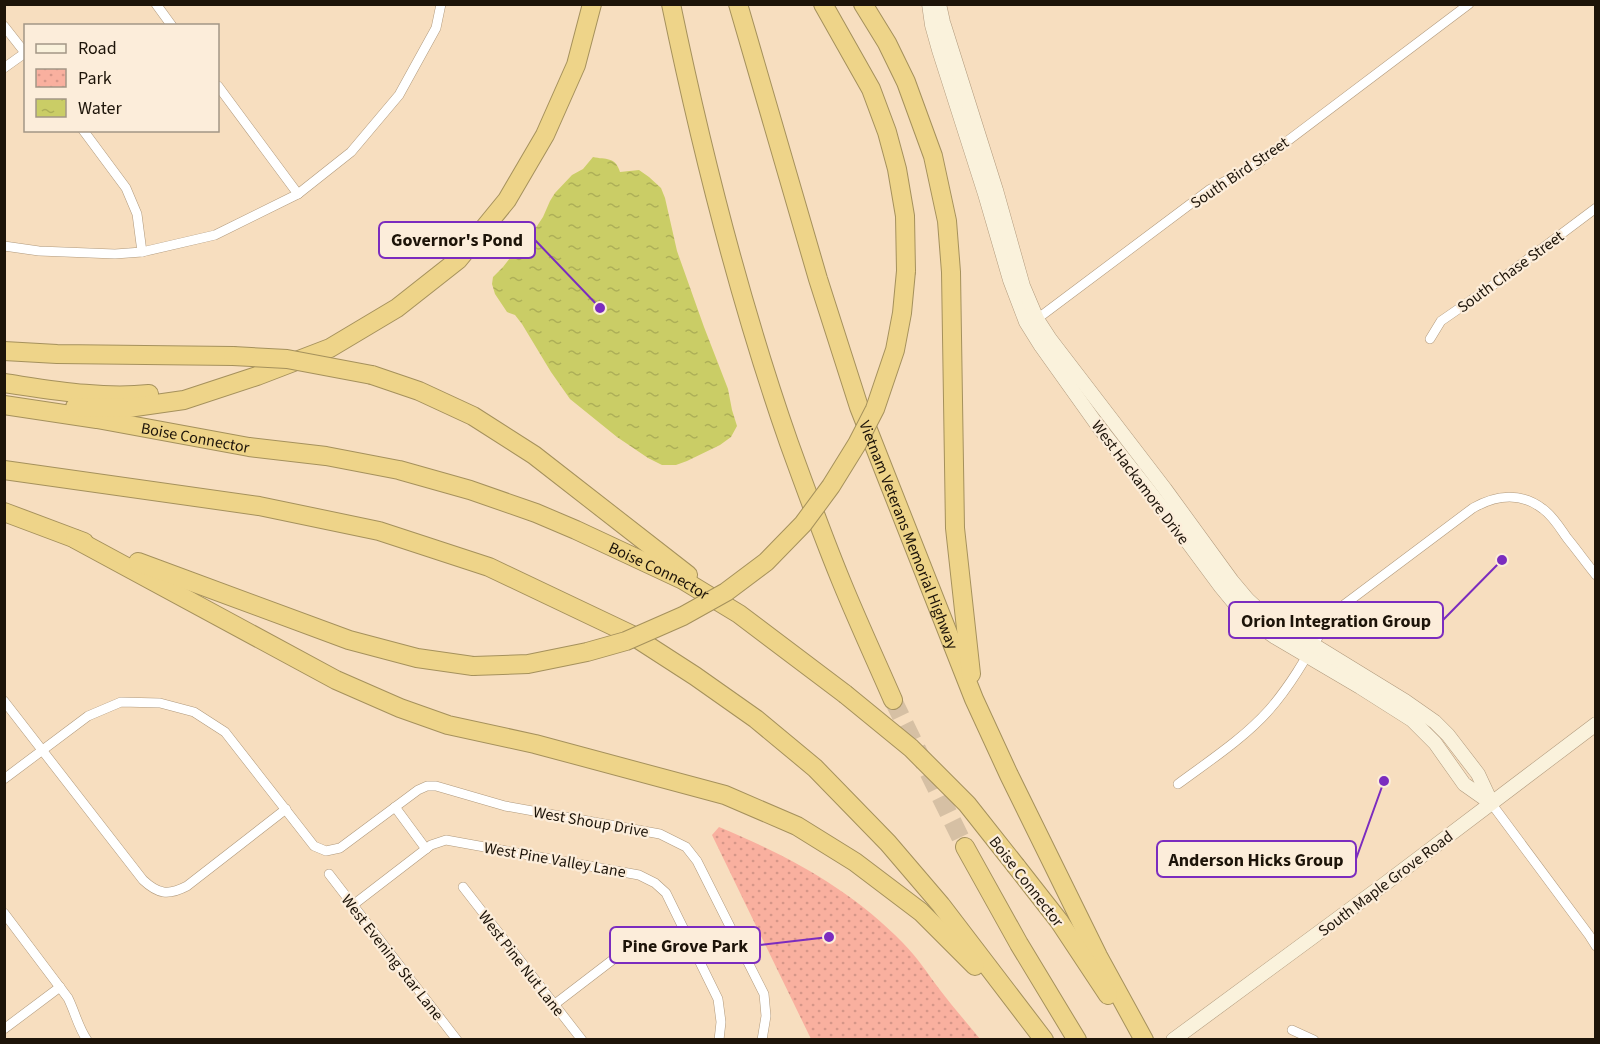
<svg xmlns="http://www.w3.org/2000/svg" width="1600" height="1044" font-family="'Source Sans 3',sans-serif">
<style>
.park{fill:url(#park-dots)}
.water{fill:url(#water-ripples)}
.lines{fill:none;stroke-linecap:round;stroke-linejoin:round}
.highway-tunnel{stroke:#d6c0a4;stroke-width:18;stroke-dasharray:18 9;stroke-linecap:butt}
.street-casing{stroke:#b0997c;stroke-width:10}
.secondary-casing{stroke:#b0997c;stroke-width:15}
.highway-casing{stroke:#a5915c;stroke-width:20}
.street{stroke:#fff;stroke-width:9}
.secondary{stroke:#faf2dc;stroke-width:14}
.highway{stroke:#eed489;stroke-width:18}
.highway-bridge-casing{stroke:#a5915c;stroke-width:20;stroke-linecap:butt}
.highway-bridge{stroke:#eed489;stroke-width:18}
.labels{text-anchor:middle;stroke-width:4.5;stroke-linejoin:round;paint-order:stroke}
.street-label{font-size:16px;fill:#1d1409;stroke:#fcedda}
.leader{fill:none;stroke:#7b2cbf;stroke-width:2}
.callout-dot{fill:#7b2cbf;stroke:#fcedda;stroke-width:2}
.callout{fill:#fcedda;stroke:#7b2cbf;stroke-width:2}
.callout-label{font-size:18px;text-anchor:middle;font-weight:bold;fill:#1d1409}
</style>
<defs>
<pattern id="park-dots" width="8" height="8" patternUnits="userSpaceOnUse" patternTransform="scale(1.5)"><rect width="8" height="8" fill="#f9b09f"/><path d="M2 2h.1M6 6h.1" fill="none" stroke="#d59688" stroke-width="1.8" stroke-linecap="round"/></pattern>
<pattern id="water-ripples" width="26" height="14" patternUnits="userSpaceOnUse" patternTransform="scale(1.5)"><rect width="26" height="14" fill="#cacd66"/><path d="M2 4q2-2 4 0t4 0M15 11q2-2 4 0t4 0" fill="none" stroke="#adaf57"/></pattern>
</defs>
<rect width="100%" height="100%" fill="#f7debf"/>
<path class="park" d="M719,827C787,855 852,890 903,943C917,957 928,974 940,990C953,1007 967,1023 980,1039H811L712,835Z"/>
<path class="water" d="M593,157C606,160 615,156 620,172L639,170L649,177L661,188L665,198L677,251L704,327L728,389L732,410L737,426L731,437L720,445L687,461L676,465H662L648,458L617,437L570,399L551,372L522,324L515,315L507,312L495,294L492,284L493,277L503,267L524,240L535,229L543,217L550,201L555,193L572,175L583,169Z"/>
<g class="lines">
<polyline class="highway-tunnel" points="893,700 965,847"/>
<defs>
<g id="street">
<polyline points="156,4 172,26"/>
<polyline points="4,26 26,54"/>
<polyline points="4,68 25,53"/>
<polyline points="218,86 298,194"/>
<polyline points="83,130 126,188 137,214 142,252"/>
<polyline points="4,246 39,251 115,254 142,252 215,235 298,194 351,152 399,95 436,28 441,4"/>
<polyline points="1037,319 1209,190 1257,164 1469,4"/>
<polyline points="1430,339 1441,321 1496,283 1596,208"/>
<path d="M4,701L143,880C158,894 168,896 187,886L286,809"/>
<polyline points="4,779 88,716 121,702 160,703 194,712 225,732 314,846 326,851 340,848 418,790 427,786 436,786 505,806 660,834 686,847 697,861 764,994 766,1016 762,1040"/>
<path d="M1178,784C1209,761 1243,739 1269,710C1292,684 1310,651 1328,620L1337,610L1473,508C1496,495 1521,492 1543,509C1553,516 1560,528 1567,538C1577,550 1586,563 1596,575"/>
<polyline points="1491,803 1589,935 1596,946"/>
<polyline points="395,807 426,849"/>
<polyline points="329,874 457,1040"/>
<polyline points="463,887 582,1040"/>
<polyline points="353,905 431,845 446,840 639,875 655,883 666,893 718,999 721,1022 719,1040"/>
<path d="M4,913L68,998C75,1012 78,1027 87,1040"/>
<polyline points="555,1004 632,945"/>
<polyline points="4,1029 60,987"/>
<polyline points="1292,1030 1314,1040"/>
</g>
<g id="secondary">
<polyline points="929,4 932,25 939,50 985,194 1010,280 1026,322 1041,346 1098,426 1164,510 1221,587 1240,610 1255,623 1275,637 1360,687 1412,720 1435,743 1464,784 1491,803"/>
<polyline points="939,4 943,22 996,190 1023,286 1037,319 1050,339 1165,489 1232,581 1248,600 1260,611 1286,628 1405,701 1435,722 1448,735 1478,774 1491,802"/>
<polyline points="1173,1040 1386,883 1596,724"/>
</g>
<g id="highway">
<path d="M671,4C702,153 739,300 789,443C806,490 823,537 842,583C858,622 876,661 893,700"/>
<path id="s1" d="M738,4L818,279L859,407L974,699L1009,775L1098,956L1144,1040"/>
<polyline points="823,4 871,89 887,132 897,169 905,216 906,271"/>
<polyline points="863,4 887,43 906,82 933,156 947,221 951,272 955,528 971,674"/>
<polyline points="4,351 57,354 233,356"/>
<polyline points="372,375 419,391 473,416 534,455 688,575"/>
<path d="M4,383C52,390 101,399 149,394"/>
<path id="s2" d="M4,405L97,419L249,447L326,456L399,470L470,490L536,513L576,530L683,580L739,614L845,694"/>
<polyline points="75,407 128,408 184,400 257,376 330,348 397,308 458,260 507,200 545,135 576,65 592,4"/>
<polyline points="4,470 259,506 379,531 489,567 630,634 695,676 756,719 815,768 888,843 941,905 1044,1040"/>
<polyline points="4,512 84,542"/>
<polyline points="75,539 336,680 400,708 448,725 535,744 725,795 797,826 855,862 921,912 975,966"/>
<polyline points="138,562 349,640 417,658 473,666"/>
<polyline points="965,847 1019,944 1077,1040"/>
<polyline points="1016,866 1059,921 1108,995"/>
</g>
</defs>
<use href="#street" class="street-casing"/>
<use href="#secondary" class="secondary-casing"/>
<use href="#highway" class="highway-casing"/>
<use href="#street" class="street"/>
<use href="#secondary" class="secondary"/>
<use href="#highway" class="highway"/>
<defs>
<g id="highway-bridge">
<polyline points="233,356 287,359 372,375"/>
<polyline points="473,666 528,664 587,652 626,641 683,616 726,592 766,562 803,524 831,486 857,444 875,409 895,350 902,313 906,271"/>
<polyline points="845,694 911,748 967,804 1016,866"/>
</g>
</defs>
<use href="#highway-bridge" class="highway-bridge-casing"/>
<use href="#highway-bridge" class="highway-bridge"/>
</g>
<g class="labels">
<g class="street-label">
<text transform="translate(1239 172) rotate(-34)" y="6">South Bird Street</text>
<text transform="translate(1510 271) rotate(-36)" y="6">South Chase Street</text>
<text dy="6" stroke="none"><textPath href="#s2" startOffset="194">Boise Connector</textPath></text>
<text transform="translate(1141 482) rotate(53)" y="6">West Hackamore Drive</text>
<text dy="6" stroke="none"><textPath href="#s1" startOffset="558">Vietnam Veterans Memorial Highway</textPath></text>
<text dy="6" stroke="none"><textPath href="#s2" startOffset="680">Boise Connector</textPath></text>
<text transform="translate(591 821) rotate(10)" y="6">West Shoup Drive</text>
<text transform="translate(555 859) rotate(10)" y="6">West Pine Valley Lane</text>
<text transform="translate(1027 881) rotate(52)" y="6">Boise Connector</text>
<text transform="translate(1385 883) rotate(-37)" y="6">South Maple Grove Road</text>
<text transform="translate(393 957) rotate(52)" y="6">West Evening Star Lane</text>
<text transform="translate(522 963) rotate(52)" y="6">West Pine Nut Lane</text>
</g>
</g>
<path class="leader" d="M600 308L535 240M1502 560L1443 620M1384 781L1356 859M829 937L760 945"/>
<g class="callout-dot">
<circle cx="600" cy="308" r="6"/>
<circle cx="1502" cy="560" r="6"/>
<circle cx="1384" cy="781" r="6"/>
<circle cx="829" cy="937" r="6"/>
</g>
<g class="callout">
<rect x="379" y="222" width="156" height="36" rx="6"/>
<rect x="1229" y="602" width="214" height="36" rx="6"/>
<rect x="1157" y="841" width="199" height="36" rx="6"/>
<rect x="610" y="927" width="150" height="36" rx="6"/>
</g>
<g class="callout-label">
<text x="457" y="246">Governor's Pond</text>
<text x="1336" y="627">Orion Integration Group</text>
<text x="1256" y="866">Anderson Hicks Group</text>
<text x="685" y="952">Pine Grove Park</text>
</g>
<rect width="1600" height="1044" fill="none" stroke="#1d1409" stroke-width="12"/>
<rect x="24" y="24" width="195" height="108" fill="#fcedda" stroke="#a39686" stroke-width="1.5"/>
<rect x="36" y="44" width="30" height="9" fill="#faf2dc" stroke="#a39686" stroke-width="1.5"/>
<text x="78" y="54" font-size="18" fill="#1d1409">Road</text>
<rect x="36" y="69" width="30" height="18" fill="url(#park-dots)" stroke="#a39686" stroke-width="1.5"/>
<text x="78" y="84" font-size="18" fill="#1d1409">Park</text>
<rect x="36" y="99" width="30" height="18" fill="url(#water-ripples)" stroke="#a39686" stroke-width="1.5"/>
<text x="78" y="114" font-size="18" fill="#1d1409">Water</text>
</svg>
